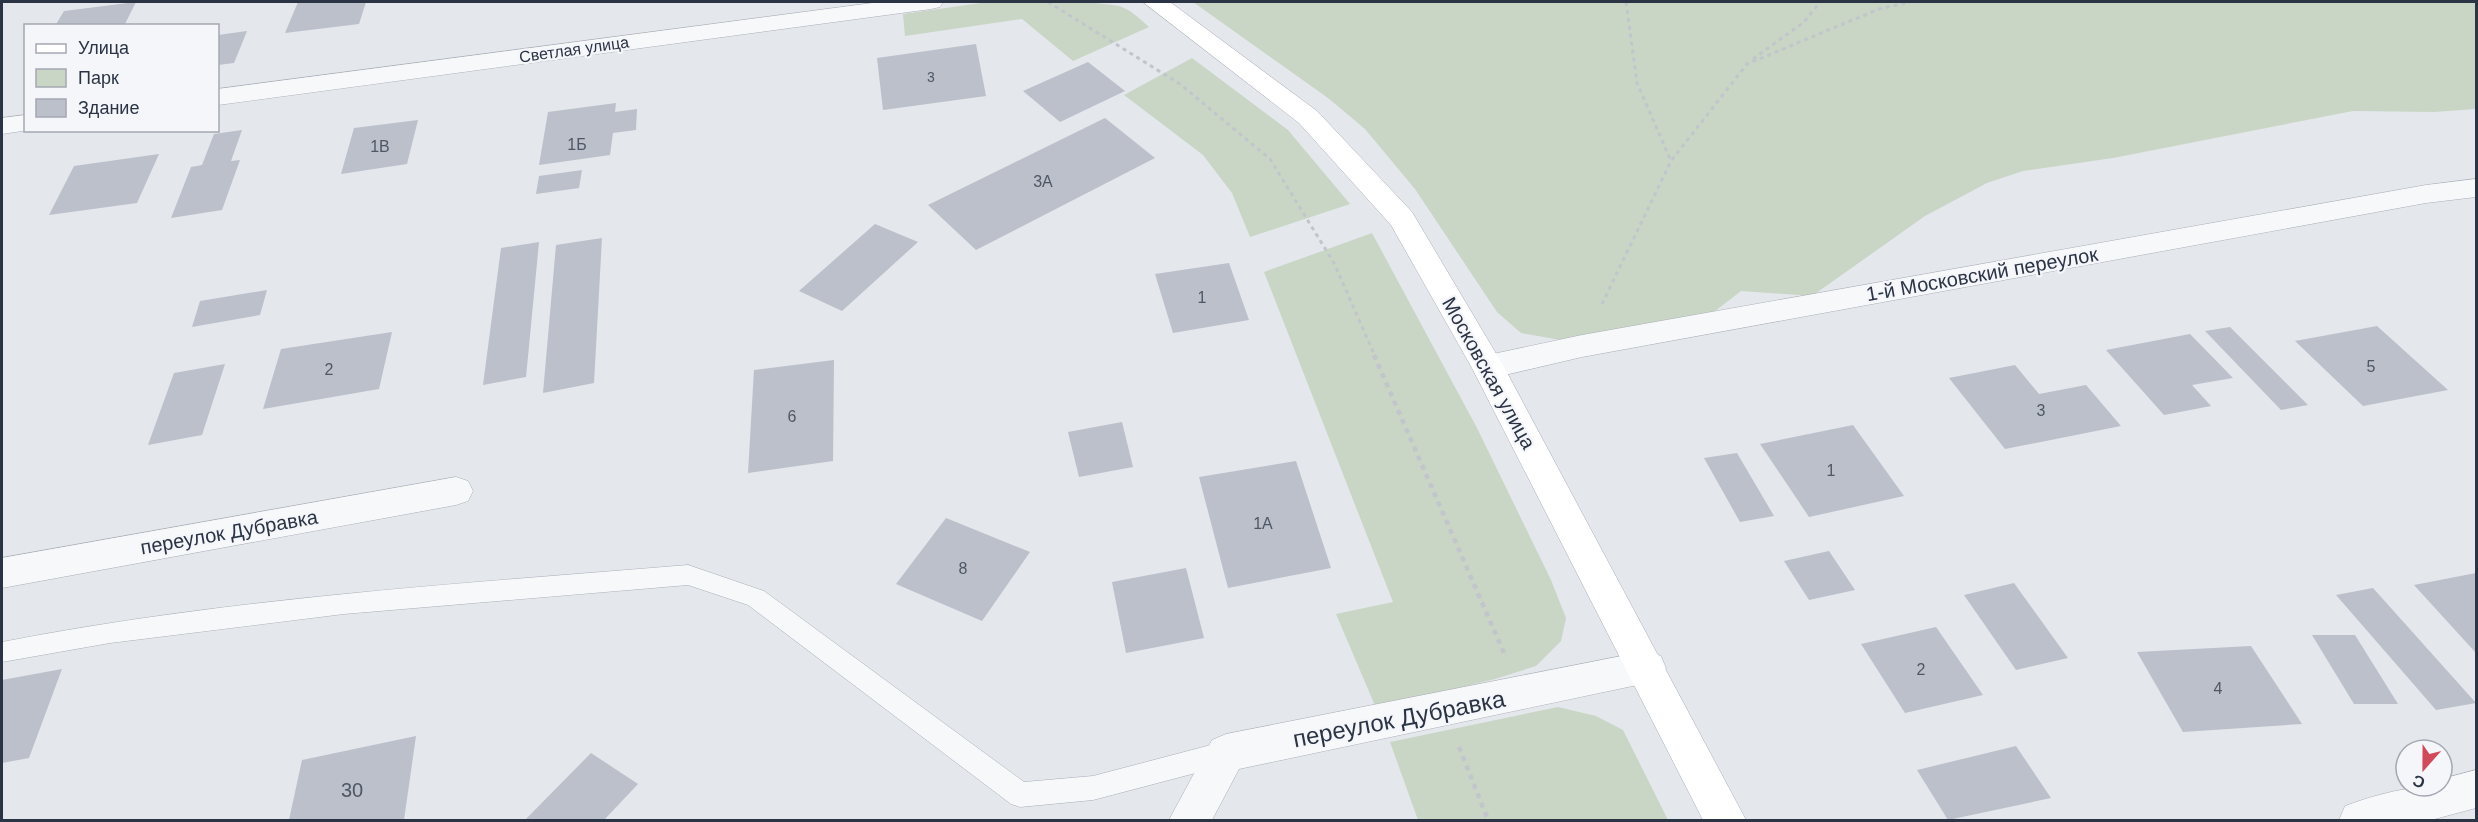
<svg xmlns="http://www.w3.org/2000/svg" width="2478" height="822" font-family="Helvetica,sans-serif">
<style>
.green{fill:#c9d6c5}
.building{fill:#bbc0ca}
.lines{fill:none;stroke-linecap:round;stroke-linejoin:round}
.lane-casing{stroke:#a9aeb7;stroke-width:1}
.street-casing{stroke:#a9aeb7;stroke-width:1}
.secondary-casing{stroke:#a9aeb7;stroke-width:1}
.path-far1{stroke:#c2c5cb;stroke-width:3;stroke-dasharray:4 4;stroke-linecap:butt}
.path{stroke:#c2c5cb;stroke-width:4.5;stroke-dasharray:5 5;stroke-linecap:butt}
.lane{fill:#f7f8fa;fill-rule:evenodd}
.street{fill:#f7f8fa;fill-rule:evenodd}
.secondary{fill:#fff;fill-rule:evenodd}
.labels{text-anchor:middle;stroke-width:4.5;stroke-linejoin:round;paint-order:stroke}
.far-number-label{font-size:14px;fill:#4f5766}
.far-street-label{font-size:16px;fill:#2b3445;stroke:#f4f6f9}
.number-label{font-size:16px;fill:#4f5766}
.street-label{font-size:20px;fill:#2b3445;stroke:#f4f6f9}
.near-number-label{font-size:20px;fill:#4f5766}
.near-street-label{font-size:24px;fill:#2b3445;stroke:#f4f6f9}
</style>
<rect width="100%" height="100%" fill="#e4e7ec"/>
<g class="green">
<path d="M988,2C1024,1 1086,0 1119,6C1130,9 1140,19 1149,27L1073,61L1022,19L905,36L903,14Z"/>
<polygon points="1193,2 2476,2 2476,109 2434,112 2353,111 2113,158 2023,171 1987,183 1925,216 1812,296 1741,291 1710,315 1566,341 1521,333 1497,312 1415,189 1365,129 1328,98"/>
<polygon points="1192,58 1288,130 1350,204 1250,237 1232,193 1203,155 1124,95"/>
<polygon points="1372,233 1477,428 1551,580 1566,618 1561,641 1536,666 1495,679 1376,708 1336,614 1393,602 1264,272"/>
<polygon points="1558,707 1596,716 1623,730 1668,820 1418,820 1390,742"/>
</g>
<g class="building">
<polygon points="136,2 124,26 55,26 64,11"/>
<polygon points="298,2 366,2 359,24 285,33"/>
<polygon points="247,31 234,63 218,65 218,35"/>
<polygon points="976,44 986,96 883,110 877,58"/>
<polygon points="1088,62 1125,91 1060,122 1023,91"/>
<polygon points="616,103 615,112 637,109 636,130 613,133 610,155 539,165 548,112"/>
<polygon points="1105,118 1155,158 976,250 928,205"/>
<polygon points="418,120 407,164 341,174 354,128"/>
<polygon points="242,130 231,161 240,160 222,210 171,218 191,167 202,165 214,134"/>
<polygon points="159,154 137,203 49,215 74,166"/>
<polygon points="582,170 579,188 536,194 539,176"/>
<polygon points="875,224 918,242 842,311 799,291"/>
<polygon points="602,238 594,383 543,393 556,245"/>
<polygon points="539,242 526,377 483,385 501,248"/>
<polygon points="1229,263 1249,320 1173,333 1155,274"/>
<polygon points="267,290 260,315 192,327 200,301"/>
<polygon points="2377,326 2448,390 2363,406 2295,341"/>
<polygon points="2230,327 2308,405 2281,410 2205,331"/>
<polygon points="392,332 379,389 263,409 281,349"/>
<polygon points="2190,334 2233,378 2192,385 2211,406 2164,415 2106,350"/>
<polygon points="834,360 833,461 748,473 754,370"/>
<polygon points="225,364 202,435 148,445 174,373"/>
<polygon points="2015,365 2039,394 2086,385 2121,426 2005,449 1949,378"/>
<polygon points="1122,422 1133,467 1079,477 1068,432"/>
<polygon points="1853,425 1904,496 1809,517 1760,444"/>
<polygon points="1737,453 1774,516 1740,522 1704,458"/>
<polygon points="1296,461 1331,568 1228,588 1199,477"/>
<polygon points="946,518 1030,552 982,621 896,584"/>
<polygon points="1829,551 1855,590 1809,600 1784,561"/>
<polygon points="1186,568 1204,638 1126,653 1112,582"/>
<polygon points="2476,573 2476,653 2414,585"/>
<polygon points="2014,583 2068,658 2016,670 1964,595"/>
<polygon points="2373,588 2476,703 2436,710 2336,595"/>
<polygon points="1936,627 1983,695 1905,713 1861,644"/>
<polygon points="2312,635 2355,635 2398,704 2354,704"/>
<polygon points="2251,646 2302,724 2183,732 2137,652"/>
<polygon points="62,669 29,758 2,763 2,680"/>
<polygon points="416,736 404,820 289,820 302,760"/>
<polygon points="2016,746 2051,798 1948,820 1917,770"/>
<polygon points="591,753 638,784 604,820 525,820"/>
</g>
<g class="lines">
<defs>
<path id="lane" d="M688,565L764,591L1024,782L1093,776L1226,741L1235,745L1239,753L1235,761L1226,765L1093,800L1020,807L1011,804L748,605L688,585L344,614L110,643L2,662V642C227,598 459,584 688,565Z"/>
<g id="street">
<polygon points="880,2 943,2 940,7 931,9 218,105 218,89"/>
<polygon points="26,115 26,130 29,130 2,134 2,118"/>
<polygon points="2476,179 2476,197 2426,203 1582,357 1488,379 1477,375 1472,367 1477,359 1488,355 1582,335 2426,185"/>
<polygon points="456,477 468,481 473,491 468,501 456,505 2,588 2,558"/>
<polygon points="1647,651 1661,656 1666,668 1661,680 1239,769 1212,820 1169,820 1212,740 1226,734"/>
<path d="M2476,770V808L2431,820H2339L2345,806C2377,794 2409,786 2442,786V779Z"/>
</g>
<polygon id="secondary" points="1143,2 1170,2 1317,111 1412,212 1504,367 1746,820 1703,820 1472,368 1391,225 1299,123"/>
</defs>
<use href="#lane" class="lane-casing"/>
<use href="#street" class="street-casing"/>
<use href="#secondary" class="secondary-casing"/>
<g class="path-far1">
<polyline points="1048,2 1180,84 1270,159 1334,263 1375,356"/>
<polyline points="1626,2 1637,83 1671,161"/>
<polyline points="1753,59 1804,22 1820,2"/>
<polyline points="1602,304 1671,161 1747,64 1879,9 1910,2"/>
</g>
<g class="path">
<polyline points="1374,355 1504,653"/>
<polyline points="1459,747 1488,820"/>
</g>
<use href="#lane" class="lane"/>
<use href="#street" class="street"/>
<use href="#secondary" class="secondary"/>
</g>
<g class="labels">
<g class="far-number-label">
<text x="931" y="82">3</text>
</g>
<g class="far-street-label">
<text transform="translate(574 49) rotate(-8)" y="6">Светлая улица</text>
</g>
<g class="number-label">
<text x="577" y="150">1Б</text>
<text x="380" y="152">1В</text>
<text x="1043" y="187">3А</text>
<text x="1202" y="303">1</text>
<text x="2371" y="372">5</text>
<text x="329" y="375">2</text>
<text x="2041" y="416">3</text>
<text x="792" y="422">6</text>
<text x="1831" y="476">1</text>
<text x="1263" y="529">1А</text>
<text x="963" y="574">8</text>
<text x="1921" y="675">2</text>
<text x="2218" y="694">4</text>
</g>
<g class="street-label">
<text transform="translate(1982 274) rotate(-10)" y="7">1-й Московский переулок</text>
<text transform="translate(1489 373) rotate(61)" y="7">Московская улица</text>
<text transform="translate(229 532) rotate(-10)" y="7">переулок Дубравка</text>
</g>
<g class="near-number-label">
<text x="352" y="797">30</text>
</g>
<g class="near-street-label">
<text transform="translate(1399 719) rotate(-11)" y="8">переулок Дубравка</text>
</g>
</g>
<rect width="2478" height="822" fill="none" stroke="#2b3445" stroke-width="6"/>
<rect x="24" y="24" width="195" height="108" fill="#f4f6f9" stroke="#a4a8b1" stroke-width="1.5"/>
<rect x="36" y="44" width="30" height="9" fill="#ffffff" stroke="#a4a8b1" stroke-width="1.5"/>
<text x="78" y="54" font-size="18" fill="#2b3445">Улица</text>
<rect x="36" y="69" width="30" height="18" fill="#c9d6c5" stroke="#a4a8b1" stroke-width="1.5"/>
<text x="78" y="84" font-size="18" fill="#2b3445">Парк</text>
<rect x="36" y="99" width="30" height="18" fill="#bbc0ca" stroke="#a4a8b1" stroke-width="1.5"/>
<text x="78" y="114" font-size="18" fill="#2b3445">Здание</text>
<g transform="translate(2424 768) rotate(201)"><circle r="28" fill="#f4f6f9" stroke="#a4a8b1" stroke-width="1.5"/>
<path d="M0-4.5L10 22L0 15L-10 22Z" fill="#d1495b"/>
<text y="-9" font-size="16" font-weight="bold" text-anchor="middle" fill="#2b3445">С</text>
</g>
</svg>
